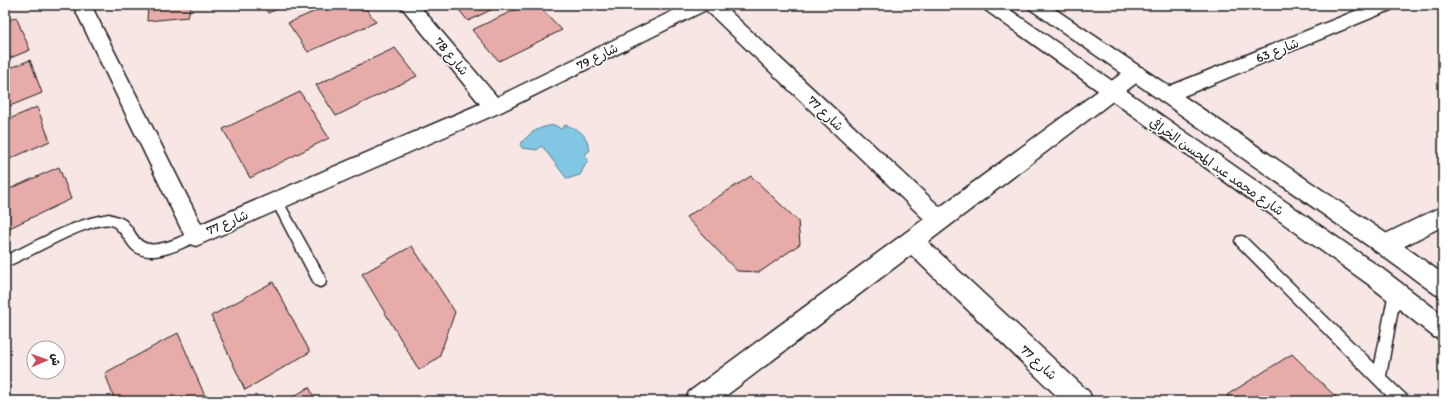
<svg xmlns="http://www.w3.org/2000/svg" width="1448" height="406" font-family="Itim,'Playpen Sans Arabic',sans-serif">
<style>
.water{fill:#81c6e2;stroke:#598293}
.building{fill:#e7aca9;stroke:#1c1c1c}
.lines{fill:none;stroke-linecap:round;stroke-linejoin:round}
.service-casing{stroke:#1c1c1c;stroke-width:3}
.minor-casing{stroke:#1c1c1c;stroke-width:3}
.secondary-casing{stroke:#1c1c1c;stroke-width:3}
.service{fill:#fff;fill-rule:evenodd}
.minor{fill:#fff;fill-rule:evenodd}
.secondary{fill:#fff;fill-rule:evenodd}
.labels{text-anchor:middle;stroke-width:3;stroke-linejoin:round;paint-order:stroke}
.street-label{font-size:13px;fill:#1c1c1c;stroke:#fff}
</style>
<rect width="100%" height="100%" fill="#f8e6e5"/>
<filter id="ink" filterUnits="userSpaceOnUse"><feTurbulence type="fractalNoise" baseFrequency=".025" numOctaves="2"/><feDisplacementMap in="SourceGraphic" scale="8" xChannelSelector="R" yChannelSelector="G"/><feConvolveMatrix kernelMatrix="1 2 1 2 8 2 1 2 1" color-interpolation-filters="sRGB"/></filter>
<g filter="url(#ink)">
<path class="water" d="M555,125L561,129L565,125C581,130 585,133 590,150L585,155L588,160L580,175L567,179L542,146L537,150L522,148L520,144C532,131 538,127 555,125Z"/>
<g class="building">
<polygon points="148,5 191,5 188,17 147,21"/>
<polygon points="263,5 287,5 268,13"/>
<polygon points="329,5 363,5 376,22 308,52 288,23"/>
<polygon points="455,5 501,5 468,21"/>
<polygon points="525,5 538,5 562,30 499,61 472,30"/>
<polygon points="16,17 30,50 5,60 5,22"/>
<polygon points="395,48 417,76 336,116 316,85"/>
<polygon points="30,60 42,93 5,108 5,70"/>
<polygon points="300,92 329,138 250,178 223,129"/>
<polygon points="37,107 50,141 5,161 5,121"/>
<polygon points="59,167 71,199 5,230 5,191"/>
<polygon points="751,176 798,221 800,244 760,272 737,271 686,217"/>
<polygon points="412,246 455,312 439,357 419,370 362,274"/>
<polygon points="273,282 310,352 245,390 211,316"/>
<polygon points="178,333 207,401 115,401 105,373"/>
<polygon points="1292,354 1340,401 1233,401 1227,395"/>
<polygon points="309,387 316,401 287,401"/>
</g>
<g class="lines">
<defs>
<g id="service">
<polygon points="277,196 281,198 325,277 326,281 325,285 320,287 315,285 271,201 273,198"/>
<path d="M109,214C115,216 121,217 126,221C138,233 137,247 158,244C172,242 183,235 196,231L200,232L202,236L200,240C182,248 150,266 132,249C125,241 121,231 112,225C92,219 28,259 5,267V256C38,241 73,219 109,214Z"/>
<polygon points="1241,236 1245,237 1375,364 1389,292 1390,288 1395,286 1400,288 1401,292 1386,376 1407,396 1409,401 1392,401 1237,245 1235,241 1237,237"/>
</g>
<g id="minor">
<polygon points="73,5 91,5 201,224 480,104 400,5 419,5 497,97 685,5 723,5 940,207 1129,68 1136,66 1143,68 1146,73 1143,78 928,242 1089,392 1093,401 1062,401 911,255 719,401 685,401 689,392 924,219 706,10 501,112 196,246 188,243"/>
<polygon points="1370,5 1396,5 1393,9 1174,100 1167,102 1160,100 1157,95 1160,90"/>
<polygon points="1443,206 1443,226 1393,252 1385,255 1377,252 1374,245 1377,238"/>
</g>
<g id="secondary">
<polygon points="981,5 1003,5 1384,270 1443,315 1443,340 1434,337 1368,284 984,9"/>
<polygon points="1027,5 1049,5 1393,238 1443,274 1443,297 1435,294 1377,252 1030,9"/>
</g>
</defs>
<use href="#service" class="service-casing"/>
<use href="#minor" class="minor-casing"/>
<use href="#secondary" class="secondary-casing"/>
<use href="#service" class="service"/>
<use href="#minor" class="minor"/>
<use href="#secondary" class="secondary"/>
</g>
</g>
<g class="labels">
<g class="street-label">
<text transform="translate(1277 50) rotate(-22)" y="5">شارع 63</text>
<text transform="translate(452 56) rotate(50)" y="5">شارع 78</text>
<text transform="translate(597 56) rotate(-26)" y="5">شارع 79</text>
<text transform="translate(826 113) rotate(44)" y="5">شارع 77</text>
<text transform="translate(1217 166) rotate(35)" y="5">شارع محمد عبد المحسن الخرافي</text>
<text transform="translate(227 222) rotate(-23)" y="5">شارع 77</text>
<text transform="translate(1039 362) rotate(43)" y="5">شارع 77</text>
</g>
</g>
<rect width="1448" height="406" fill="none" stroke="#fff" stroke-width="20"/>
<rect x="10" y="10" width="1428" height="386" fill="none" stroke="#1c1c1c" stroke-width="1.5" filter="url(#ink)"/>
<g transform="translate(46 360) rotate(88)"><circle r="19" fill="#ffffff" stroke="#a4a4a4"/>
<path d="M0-3L7 15L0 10L-7 15Z" fill="#d1495b"/>
<text y="-6" font-size="11" font-weight="bold" text-anchor="middle" fill="#1c1c1c">ش</text>
</g>
</svg>
